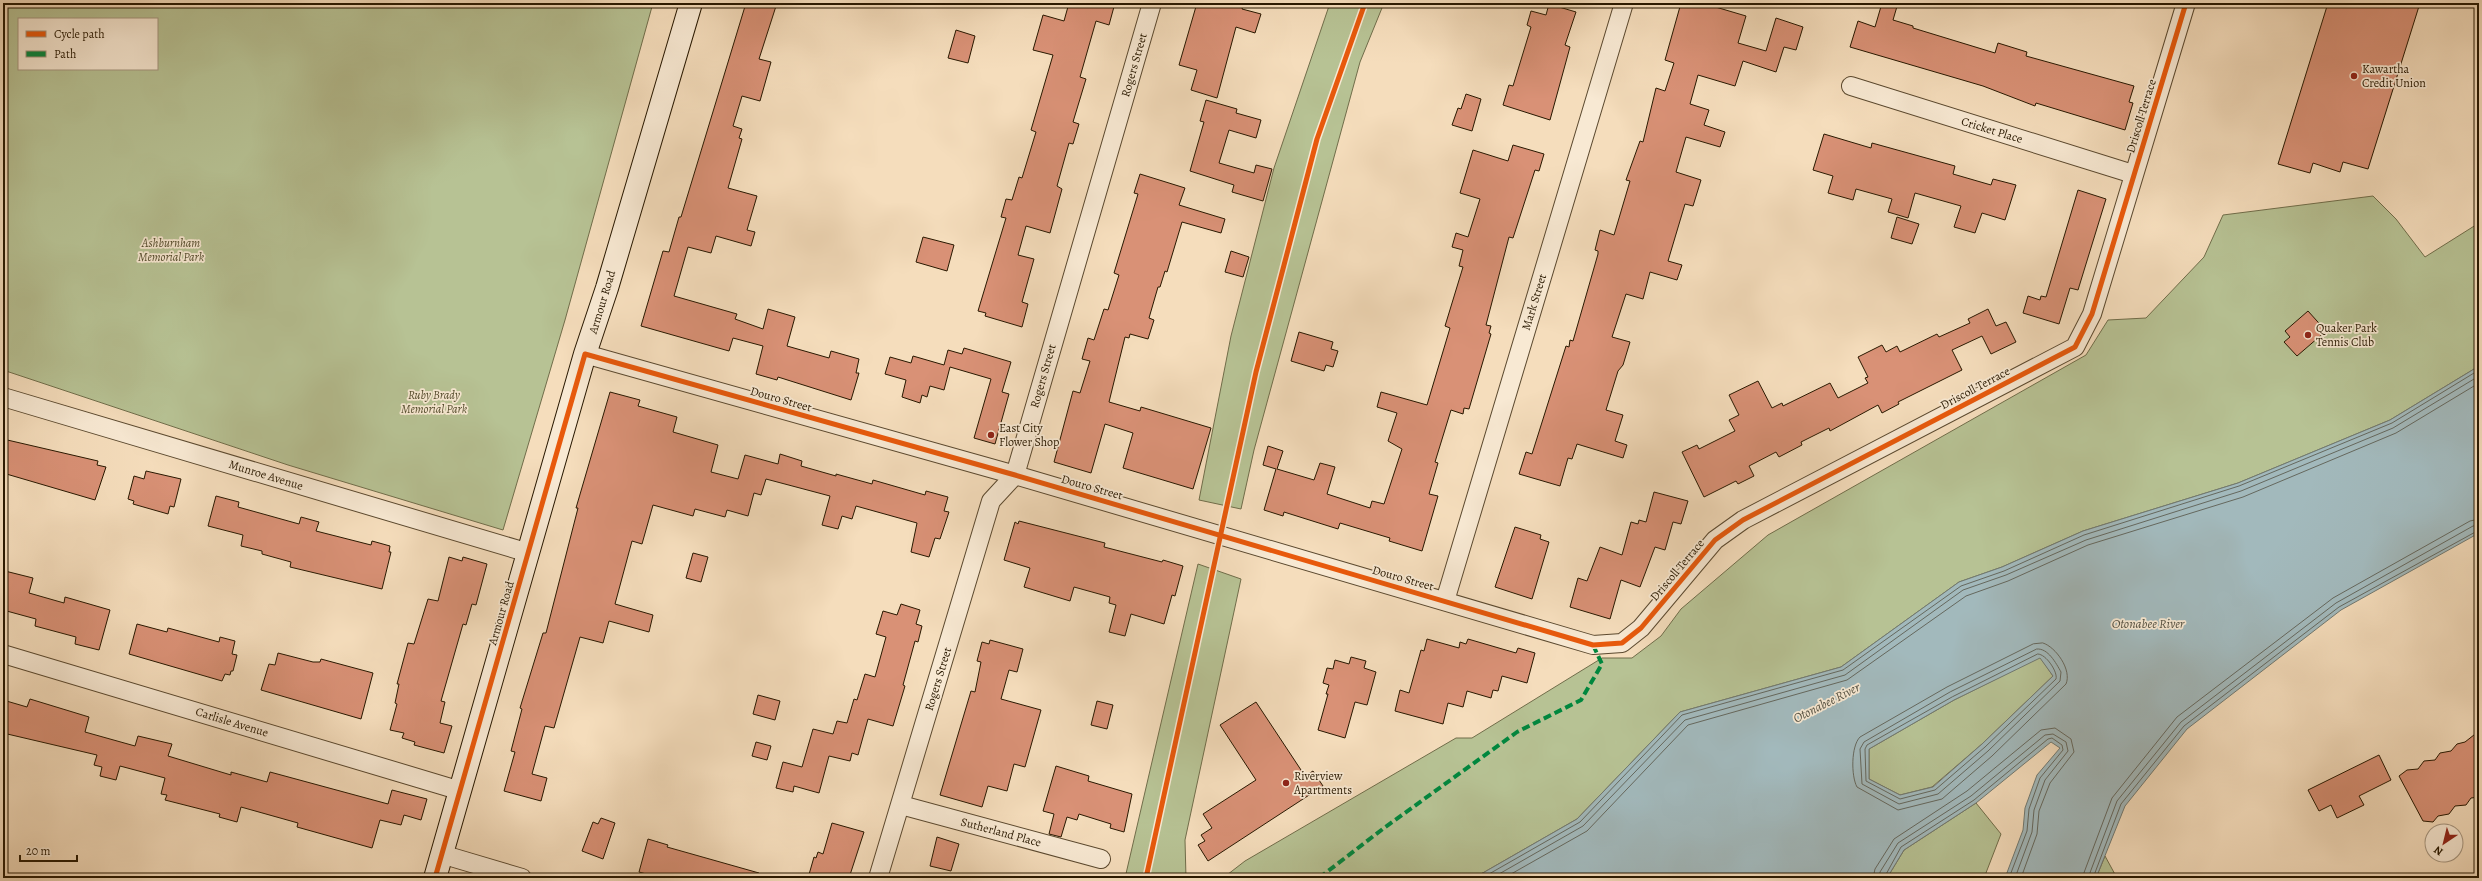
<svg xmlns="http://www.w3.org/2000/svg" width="2482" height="881" font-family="Alegreya,serif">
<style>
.green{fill:#b7c294;stroke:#706d4a;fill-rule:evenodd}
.water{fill:#a2b9bc;stroke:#717971;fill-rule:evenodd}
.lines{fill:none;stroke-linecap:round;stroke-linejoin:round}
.shore{stroke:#65685e;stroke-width:1}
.building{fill:#d99176;stroke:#281800}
.street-casing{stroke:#5b492f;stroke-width:20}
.secondary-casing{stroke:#281800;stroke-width:24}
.street{stroke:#f8e9d3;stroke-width:18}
.secondary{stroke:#f8e9d3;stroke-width:22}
.quiet{stroke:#00873e;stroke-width:4;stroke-dasharray:8 4;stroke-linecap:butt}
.cycleway-casing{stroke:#f8e9d3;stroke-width:8}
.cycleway{stroke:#e8590c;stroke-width:5}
.poi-dot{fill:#8f2418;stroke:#f8e9d3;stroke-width:1.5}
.labels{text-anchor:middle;stroke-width:3.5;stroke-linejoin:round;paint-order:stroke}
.street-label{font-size:12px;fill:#281800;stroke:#f8e9d3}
.poi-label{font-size:12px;fill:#281800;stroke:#f8e9d3;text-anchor:start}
.park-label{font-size:12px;font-style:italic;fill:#534b2c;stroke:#f8e9d3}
.water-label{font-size:13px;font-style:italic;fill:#535042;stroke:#f8e9d3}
</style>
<rect width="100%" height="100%" fill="#f5ddbc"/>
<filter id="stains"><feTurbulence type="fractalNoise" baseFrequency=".005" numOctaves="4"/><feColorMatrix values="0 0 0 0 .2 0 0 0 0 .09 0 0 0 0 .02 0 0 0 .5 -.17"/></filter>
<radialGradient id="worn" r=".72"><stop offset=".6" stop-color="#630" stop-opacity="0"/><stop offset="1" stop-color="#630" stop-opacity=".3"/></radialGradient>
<g class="green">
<path d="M3,3H653L565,320L503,530L288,465L3,370ZM19,19H157V69H19Z"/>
<polygon points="1330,3 1384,3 1360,62 1254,450 1241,509 1199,500 1231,336 1274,168"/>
<polygon points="2373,196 2396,219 2425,257 2479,223 2479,366 2390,420 2238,483 2083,531 2002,567 1959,582 1841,667 1680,712 1577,819 1474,878 1223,878 1245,861 1456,738 1472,738 1602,658 1632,658 1661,636 1681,609 1768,535 2086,355 2108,320 2146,318 2204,257 2223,215"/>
<polygon points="1198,564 1241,579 1185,840 1186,878 1125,878"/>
<polygon points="2040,657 2053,676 1982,744 1932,787 1900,795 1869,779 1869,749 1954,700"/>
<polygon points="1976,803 2001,834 1984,878 1887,878 1904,850"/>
<polygon points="2105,856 2117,878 2096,878"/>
</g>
<path class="water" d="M2479,366V533L2341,610L2187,729L2125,806L2096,878H2005L2023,830L2025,808L2037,775L2060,748L2051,742L1976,803L1904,850L1887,878H1474L1577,819L1680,712L1841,667L1959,582L2002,567L2083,531L2238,483L2390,420ZM2040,658L2053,676L1982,744L1933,787L1900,795L1869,779V749L1954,700Z"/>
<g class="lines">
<g class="shore">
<path d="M2043,643C2056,647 2072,670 2066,684L1992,756L1942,799L1898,810L1857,787C1851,776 1851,746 1860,737L1947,687L2033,644Z"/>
<path d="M2037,649C2048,648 2056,663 2061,672L2060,681L1988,751L1938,794L1899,804L1862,784L1860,749L1864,742L1950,692Z"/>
<path d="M2038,654C2046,654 2058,672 2056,679L1985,747L1935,790L1900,799L1866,781L1865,749L1867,745L1952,697Z"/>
<polyline points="1482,878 1580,822 1682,715 1843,670 1961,586 2004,571 2084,535 2239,486 2392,423 2479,370"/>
<polyline points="1492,878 1583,826 1685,720 1845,675 1963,590 2006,575 2086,540 2241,491 2393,428 2479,376"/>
<polyline points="1504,878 1587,831 1688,725 1847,680 1966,596 2008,581 2088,545 2243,497 2396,433 2479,383"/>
<polyline points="1873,878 1875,869 1894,839 1967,791 2041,730 2055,728 2071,739 2074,752 2050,783 2039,811 2037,834 2021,878"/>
<polyline points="1879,878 1880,872 1898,843 1971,796 2045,735 2053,734 2066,742 2068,751 2045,780 2034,810 2032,832 2015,878"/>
<polyline points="1884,878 1901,847 1974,800 2048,739 2052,738 2062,745 2063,750 2040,778 2029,809 2027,831 2009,878"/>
<polyline points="2082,878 2112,798 2177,717 2333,598 2470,521 2479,519"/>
<polyline points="2088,878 2117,801 2181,722 2336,603 2473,526 2479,525"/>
<polyline points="2093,878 2121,804 2184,726 2339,607 2479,530"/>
</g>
</g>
<g class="building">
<polygon points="746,3 777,3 759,59 771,62 760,101 742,96 733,126 742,129 739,138 742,139 728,188 757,196 747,230 755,232 751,246 716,236 711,253 688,247 674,296 737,314 735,319 763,329 768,309 795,317 787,346 829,358 831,351 859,359 856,373 859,373 851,400 778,377 777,380 756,374 763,346 733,338 729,351 641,326 663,251 669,252 679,217 681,217"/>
<polygon points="1069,3 1115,3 1109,25 1096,21 1080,77 1086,79 1073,122 1079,124 1073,144 1069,143 1057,186 1062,189 1050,233 1026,226 1018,255 1034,259 1022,302 1028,304 1022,327 985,316 986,313 978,311 1006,218 1001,217 1006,199 1012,200 1019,177 1022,178 1036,132 1031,130 1053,55 1033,50 1043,15 1064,21"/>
<polygon points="1197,3 1244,3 1242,9 1261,14 1255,33 1236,27 1217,98 1191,90 1197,70 1179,65"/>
<polygon points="1681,3 1702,3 1746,16 1738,43 1766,51 1776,18 1803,27 1796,50 1784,47 1776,72 1743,61 1735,86 1698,75 1690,104 1709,110 1704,125 1725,132 1720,147 1686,137 1676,172 1701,180 1693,206 1685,204 1668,261 1682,265 1677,280 1650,272 1643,299 1626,294 1612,337 1630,342 1623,365 1618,371 1606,410 1623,415 1615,441 1627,445 1623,458 1577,444 1572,459 1568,458 1560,486 1519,474 1526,452 1532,454 1566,346 1569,347 1570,340 1573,341 1598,254 1598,251 1595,250 1600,230 1614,235 1630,181 1626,180 1640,141 1643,142 1656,88 1665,91 1674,63 1665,60"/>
<polygon points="1882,3 1898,3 1893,20 1913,26 1913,28 1995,53 1998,43 2027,52 2026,56 2134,86 2129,102 2133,103 2125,130 2036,103 2035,106 1983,86 1850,47 1858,21 1875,27"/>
<polygon points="2328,3 2420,3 2368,169 2343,162 2340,172 2313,163 2310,173 2278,164"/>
<polygon points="1549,4 1576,12 1565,45 1570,47 1550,120 1503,105 1509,85 1513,86 1531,27 1527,25 1531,11 1546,15"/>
<polygon points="956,30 975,36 968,63 948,58"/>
<polygon points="1466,94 1481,99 1472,131 1452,125 1458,108 1461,109"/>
<polygon points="1206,100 1237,109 1236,113 1261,120 1256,138 1229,130 1219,163 1254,173 1256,165 1272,169 1263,201 1232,192 1234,185 1190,171 1204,122 1200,121"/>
<polygon points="1824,134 1871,148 1872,143 1955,166 1953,174 1991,185 1993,179 2016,185 2005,220 1982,213 1975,233 1954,227 1961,206 1915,193 1908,218 1888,212 1892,199 1856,189 1853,200 1828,193 1833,176 1813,170"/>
<polygon points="1513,145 1544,154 1539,171 1535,170 1513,238 1509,237 1486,325 1491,326 1489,333 1491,334 1469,409 1464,408 1463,414 1451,410 1435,462 1438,463 1429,494 1438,496 1422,551 1389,541 1390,538 1340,523 1338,529 1284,512 1283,516 1264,510 1276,469 1263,465 1268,446 1283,451 1277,469 1314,480 1320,463 1335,467 1327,494 1370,508 1372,501 1384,504 1402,449 1388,441 1397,413 1377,407 1381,392 1427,405 1450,328 1445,326 1463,267 1459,266 1463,250 1452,247 1456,233 1468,237 1480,199 1460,193 1473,150 1508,161"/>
<polygon points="1140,174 1185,188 1179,205 1225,219 1221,233 1182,222 1167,272 1165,271 1160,287 1158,287 1149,318 1154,320 1148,339 1130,334 1129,338 1125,337 1109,402 1140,411 1141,407 1211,428 1193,489 1123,468 1133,433 1105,424 1091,473 1054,462 1073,391 1080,393 1090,361 1082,359 1088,338 1094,340 1104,309 1108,310 1119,275 1114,273 1138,194 1134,193"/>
<polygon points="2078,190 2106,199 2078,290 2070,288 2059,324 2023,313 2028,296 2040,300 2041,296 2046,297"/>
<polygon points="1897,217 1919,224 1912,244 1891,238"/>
<polygon points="923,237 954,245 947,271 916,262"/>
<polygon points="1231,251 1249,257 1243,277 1225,272"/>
<polygon points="1988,309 1996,326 2006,322 2016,342 1991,354 1982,336 1952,350 1962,370 1898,402 1899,404 1882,413 1878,405 1830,431 1829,428 1801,442 1802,445 1779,457 1776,452 1749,466 1754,476 1738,484 1736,481 1704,497 1682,452 1697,445 1699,449 1735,431 1729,420 1739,415 1729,395 1758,381 1772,408 1782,403 1783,406 1830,383 1838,398 1868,383 1865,378 1868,377 1858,357 1882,345 1886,352 1897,346 1900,352 1937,334 1939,337 1970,323 1968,319"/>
<polygon points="2308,311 2326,331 2297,356 2284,342 2290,337 2285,331"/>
<polygon points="1299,332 1333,342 1331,349 1338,351 1333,367 1326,365 1324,371 1291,361"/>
<polygon points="964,348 1011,362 1002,392 1009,394 995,444 974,438 991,379 950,367 944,390 930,386 927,397 922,395 920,403 902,397 906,380 885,374 890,357 911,363 913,356 944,365 948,350 962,354"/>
<polygon points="610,392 640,400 638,406 677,417 673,432 718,445 711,472 738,479 745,455 778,464 780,454 802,461 801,466 836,476 836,474 872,484 873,480 925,495 926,491 948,497 944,511 949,512 940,539 935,538 929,557 911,552 917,523 856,506 852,519 842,516 838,529 822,525 830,496 766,479 761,495 754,493 748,516 727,510 725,517 695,509 693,516 653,505 642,544 632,541 615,604 653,615 649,632 609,621 603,643 580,637 554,728 545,726 532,774 547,778 541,801 504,791 515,752 511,751 522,709 520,708 543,633 546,633 578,508 576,508"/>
<polygon points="3,439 98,461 97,465 106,467 95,500 3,473"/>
<polygon points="146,471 181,479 174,507 170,506 168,514 133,504 134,501 128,499 134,476 144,479"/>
<polygon points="1654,492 1688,501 1681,524 1673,522 1665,550 1655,547 1640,587 1621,580 1610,619 1570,607 1578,578 1587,581 1600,547 1622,555 1631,522 1638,524 1639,520 1646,522"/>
<polygon points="216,496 239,502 238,507 299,524 301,517 319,522 316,531 371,545 372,541 390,546 389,552 391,552 382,589 290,567 291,562 262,554 262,551 241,546 243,535 208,526"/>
<polygon points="1019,521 1105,543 1104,547 1162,562 1163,560 1183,566 1175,596 1172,595 1164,624 1131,614 1125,636 1109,632 1116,605 1109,603 1110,597 1074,587 1070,601 1024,587 1030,568 1004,560 1015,522 1018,524"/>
<polygon points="1515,527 1541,535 1540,539 1549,542 1532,599 1495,587"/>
<polygon points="693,553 708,557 701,582 686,578"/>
<polygon points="449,557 462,561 463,557 487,564 476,605 472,604 466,625 463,624 441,701 445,702 440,723 452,726 444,753 414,745 415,742 402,738 404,733 390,730 397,704 395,703 399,684 397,684 408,643 414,644 428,599 438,601"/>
<polygon points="5,571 33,578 29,593 64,603 65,597 110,610 99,650 75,644 76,637 35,626 36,619 3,610 3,579"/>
<polygon points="901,604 920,610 916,624 922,626 918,642 915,641 903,685 905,686 893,726 868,719 858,755 852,753 850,761 829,756 819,793 794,786 793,792 776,788 783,762 802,767 813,729 833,734 837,721 847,723 854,699 857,700 865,674 875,677 886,637 876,634 883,611 897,615"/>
<polygon points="137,624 167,632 168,628 219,642 220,637 235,641 232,654 237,655 233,671 231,671 230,675 225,674 222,681 129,654"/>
<polygon points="1427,639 1459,648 1460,642 1466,644 1468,639 1516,653 1518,648 1535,653 1527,683 1502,676 1498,691 1493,690 1491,698 1467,691 1463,707 1448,703 1443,724 1395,711 1400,690 1409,693 1421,650 1424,651"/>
<polygon points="990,640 1023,649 1017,672 1009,670 1001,699 1041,710 1025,767 1014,764 1007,791 988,786 982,807 940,795 971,691 975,692 981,662 977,661 982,642 989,644"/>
<polygon points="278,653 313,662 320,662 321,659 373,673 361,719 261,690 269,664 275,665"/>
<polygon points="1351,657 1366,661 1364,668 1376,672 1367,705 1355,702 1345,738 1318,730 1328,694 1326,694 1329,685 1323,683 1327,668 1333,669 1335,660 1349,664"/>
<polygon points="758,695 780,701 775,720 753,714"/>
<polygon points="30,699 89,717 85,732 135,746 138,736 172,744 168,756 231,775 231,772 267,782 270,772 388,804 392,790 427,799 421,820 404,815 401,825 380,820 372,848 297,827 298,823 241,807 237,822 219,817 220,814 165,800 167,795 161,794 165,778 120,766 116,780 100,776 102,767 94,765 97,755 3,733 3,700 27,707"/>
<polygon points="1097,701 1113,705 1107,729 1091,725"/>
<polygon points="1256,702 1305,776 1313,771 1323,786 1208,861 1198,845 1205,841 1201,835 1212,828 1203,814 1256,780 1220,725"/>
<polygon points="2479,731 2479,797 2471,798 2466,805 2455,806 2449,814 2438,816 2433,822 2423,821 2399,776 2407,770 2418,769 2424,761 2435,760 2440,753 2451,751 2457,744 2465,742"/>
<polygon points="756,742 771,746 767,760 752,756"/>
<polygon points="2379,755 2391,780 2359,796 2364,805 2337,818 2331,805 2319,811 2308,790"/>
<polygon points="1056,766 1089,776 1088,781 1132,794 1124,832 1110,828 1111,824 1079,814 1077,820 1067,817 1061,837 1049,834 1054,814 1043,811"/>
<polygon points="601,818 615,823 603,859 582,851 593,822 598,824"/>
<polygon points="832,823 864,832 849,878 808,878 814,857 816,858 818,852 823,854"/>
<polygon points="937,837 959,844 951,871 930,866"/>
<polygon points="648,839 668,845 667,847 759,873 758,878 661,878 639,872"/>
</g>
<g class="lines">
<defs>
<g id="street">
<polyline points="1851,86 2133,174"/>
<polyline points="585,354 1015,475 1593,645 1622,643 1641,628 1715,540 1743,520 2075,347 2092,314 2186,3"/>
<polyline points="3,397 529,553"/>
<polyline points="1445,601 1624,3"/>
<polyline points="3,654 461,791"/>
<polyline points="901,805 1101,859"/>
<polyline points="441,854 522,878"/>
<polyline points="878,878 991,501 1015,475 1152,3"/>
</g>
<polyline id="secondary" points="435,878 585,354 607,288 691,3"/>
</defs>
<use href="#street" class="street-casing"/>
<use href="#secondary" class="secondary-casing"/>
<use href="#street" class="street"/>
<use href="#secondary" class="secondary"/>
<polyline class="quiet" points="1319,878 1384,828 1517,732 1581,700 1602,664 1593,645"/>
<defs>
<g id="cycleway">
<polyline points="435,878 585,354 1015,475 1593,645 1622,643 1641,628 1715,540 1743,520 2075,347 2092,314 2186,3"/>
<polyline points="1146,878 1256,372 1317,139 1365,3"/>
</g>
</defs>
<use href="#cycleway" class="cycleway-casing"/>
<use href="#cycleway" class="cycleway"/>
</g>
<g class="poi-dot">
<circle cx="2354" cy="76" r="4"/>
<circle cx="2308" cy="335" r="4"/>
<circle cx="991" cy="435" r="4"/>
<circle cx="1286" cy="783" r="4"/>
</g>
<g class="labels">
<g class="street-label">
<text transform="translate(1134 65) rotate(-74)" y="4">Rogers Street</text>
<text transform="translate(2141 116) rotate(-73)" y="4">Driscoll Terrace</text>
<text transform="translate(1992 130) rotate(17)" y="4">Cricket Place</text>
<text transform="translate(602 302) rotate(-73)" y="4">Armour Road</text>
<text transform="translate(1534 302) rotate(-73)" y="4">Mark Street</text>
<text transform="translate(1043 376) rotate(-74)" y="4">Rogers Street</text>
<text transform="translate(1975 388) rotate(-28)" y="4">Driscoll Terrace</text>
<text transform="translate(781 399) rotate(16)" y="4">Douro Street</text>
<text transform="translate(266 475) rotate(17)" y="4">Munroe Avenue</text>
<text transform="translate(1092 487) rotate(16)" y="4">Douro Street</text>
<text transform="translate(1677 570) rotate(-50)" y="4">Driscoll Terrace</text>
<text transform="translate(1403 578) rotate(16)" y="4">Douro Street</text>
<text transform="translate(501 613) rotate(-74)" y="4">Armour Road</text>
<text transform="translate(938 679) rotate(-73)" y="4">Rogers Street</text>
<text transform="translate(232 722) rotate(17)" y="4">Carlisle Avenue</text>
<text transform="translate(1001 832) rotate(15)" y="4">Sutherland Place</text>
</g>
<g class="poi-label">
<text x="2362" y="73">Kawartha<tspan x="2362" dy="14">Credit Union</tspan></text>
<text x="2316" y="332">Quaker Park<tspan x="2316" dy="14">Tennis Club</tspan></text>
<text x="999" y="432">East City<tspan x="999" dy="14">Flower Shop</tspan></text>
<text x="1294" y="780">Riverview<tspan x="1294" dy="14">Apartments</tspan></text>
</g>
<g class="park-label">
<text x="171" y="247">Ashburnham<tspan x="171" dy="14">Memorial Park</tspan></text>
<text x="434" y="399">Ruby Brady<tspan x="434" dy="14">Memorial Park</tspan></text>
</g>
<g class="water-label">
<text x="2148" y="628">Otonabee River</text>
<text transform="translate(1826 702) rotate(-27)" y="5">Otonabee River</text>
</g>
</g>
<rect width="2482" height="881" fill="none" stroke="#f5ddbc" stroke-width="16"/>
<rect x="4" y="4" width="2474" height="873" fill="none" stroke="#281800" stroke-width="2"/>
<rect x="8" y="8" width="2466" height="865" fill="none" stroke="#281800"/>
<rect x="18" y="18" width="140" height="52" fill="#f8e9d3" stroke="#a5957f"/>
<rect x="26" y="31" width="20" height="6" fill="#e8590c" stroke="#a5957f"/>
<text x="54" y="38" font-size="12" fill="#281800">Cycle path</text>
<rect x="26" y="51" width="20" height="6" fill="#00873e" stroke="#a5957f"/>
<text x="54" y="58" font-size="12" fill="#281800">Path</text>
<g transform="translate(2444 843) rotate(215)"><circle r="19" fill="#f8e9d3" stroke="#a5957f"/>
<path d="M0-3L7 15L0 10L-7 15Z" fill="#8f2418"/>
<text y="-6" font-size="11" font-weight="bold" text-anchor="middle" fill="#281800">N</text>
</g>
<path d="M20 855v6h57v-6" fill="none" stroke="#281800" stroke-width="2"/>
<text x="26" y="855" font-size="12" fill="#281800" stroke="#f8e9d3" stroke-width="3" paint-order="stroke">20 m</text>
<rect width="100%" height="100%" filter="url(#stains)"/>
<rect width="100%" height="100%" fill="url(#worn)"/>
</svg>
